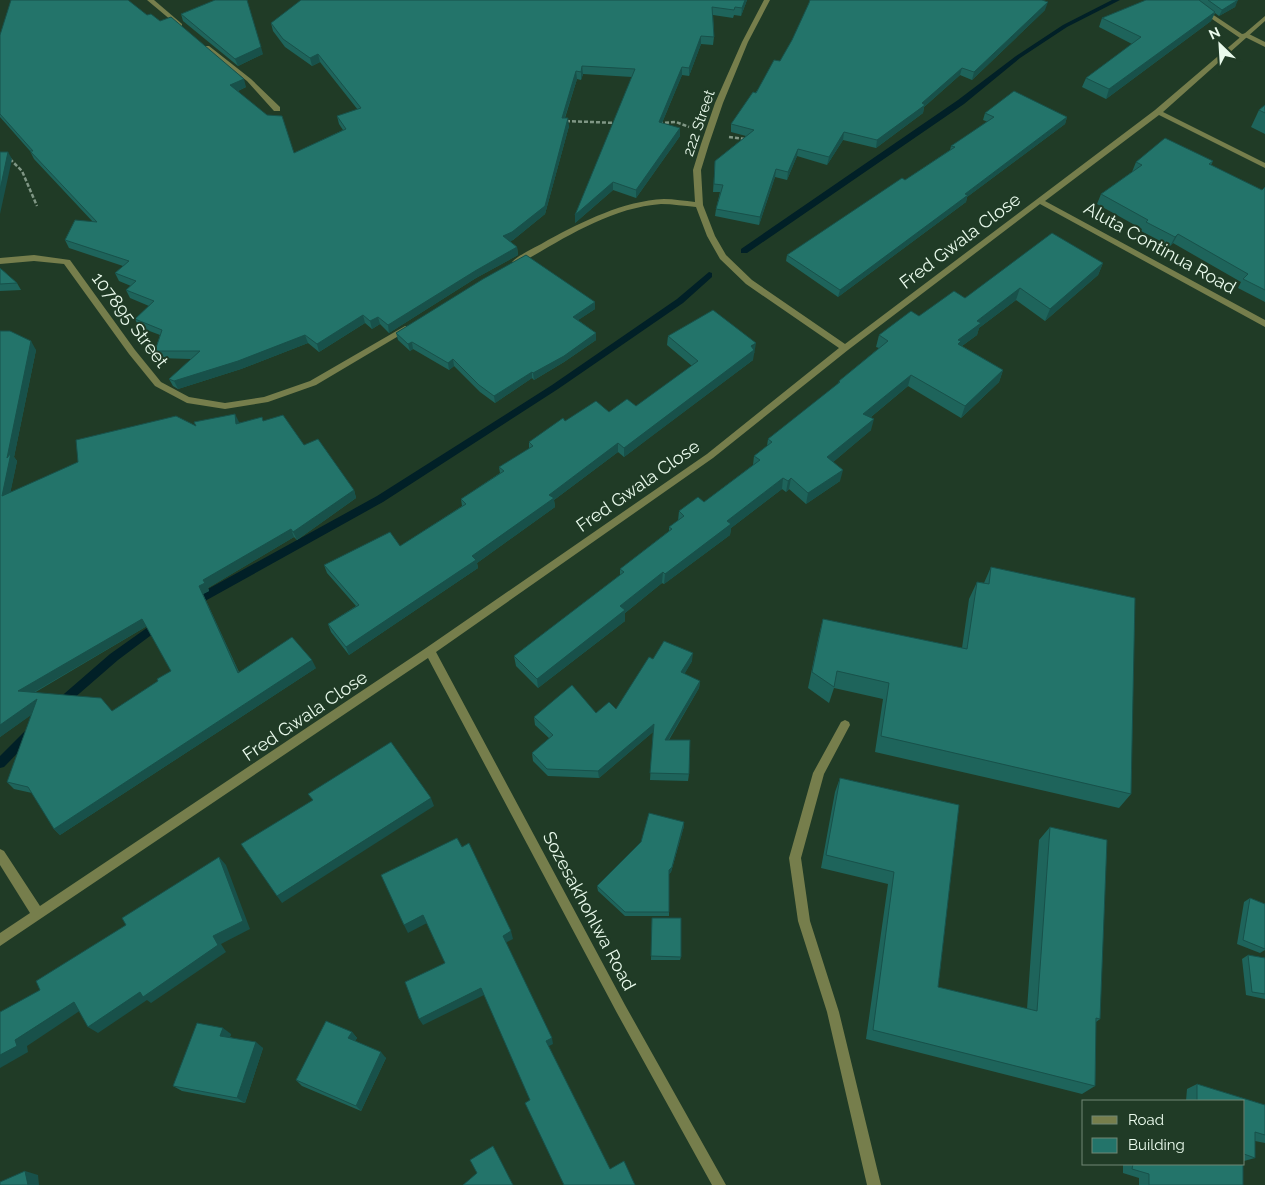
<svg xmlns="http://www.w3.org/2000/svg" width="1265" height="1185" font-family="Raleway,sans-serif">
<style>
.lines{fill:none;stroke-linecap:round;stroke-linejoin:round}
.stream{fill:#012027;fill-rule:evenodd}
.path{stroke:#809785;stroke-width:2.5;stroke-dasharray:4 2;stroke-linecap:butt}
.service{fill:#767e4c;fill-rule:evenodd}
.minor{fill:#767e4c;fill-rule:evenodd}
.wall{fill:#1e645b;fill-rule:evenodd}
.shaded-wall{fill:#18514a}
.building{fill:#23746a;stroke:#18514a;fill-rule:evenodd}
.labels{text-anchor:middle;stroke-width:4;stroke-linejoin:round;paint-order:stroke}
.far-street-label{font-size:15px;fill:#e9faec;stroke:#203b26}
.street-label{font-size:18px;fill:#e9faec;stroke:#203b26}
</style>
<rect width="100%" height="100%" fill="#203b26"/>
<g class="lines">
<g class="stream">
<polygon points="1112,0 1120,0 1067,27 1020,58 964,104 747,253 741,253 741,249 958,100 1016,56 1063,25"/>
<polygon points="709,272 712,273 712,277 683,303 558,389 383,502 196,606 188,606 187,603 188,600 377,496 552,385 677,299"/>
<polygon points="158,620 162,621 163,624 162,627 118,660 65,706 61,708 57,706 56,703 57,700 110,654"/>
<polygon points="31,727 35,729 36,732 35,735 4,767 0,768 0,756 27,729"/>
</g>
<g class="path">
<polyline points="566,121 617,123"/>
<polyline points="659,123 676,122 689,127"/>
<polyline points="729,137 745,139"/>
<polyline points="10,159 22,171 37,206"/>
</g>
<g class="service">
<polygon points="1184,0 1191,0 1242,34 1247,33 1265,42 1265,47 1245,37 1240,38"/>
<polygon points="845,720 849,722 850,725 824,774 801,858 810,921 839,1012 881,1185 867,1185 827,1012 798,921 789,858 813,773 841,722"/>
</g>
<g class="minor">
<polygon points="147,0 154,0 182,24 182,26 178,26"/>
<path d="M764,0H770L748,42L723,103L709,144L701,170L703,205L715,236L726,255L752,280L845,344L1155,110L1265,16V21L1163,112L1265,163V168L1159,115L1045,201L1265,320V327L1040,204L848,350L713,458L436,652L625,1005L726,1185H712L617,1013L428,658L0,946V933L30,913L0,865V849L4,851L40,906L426,648L707,454L839,348L746,284L720,259L707,236L696,207C684,206 673,204 661,204C609,208 563,239 519,264L516,265L512,262C521,253 537,247 548,240C584,221 623,201 664,199C674,199 685,201 695,202L693,170L701,144L715,103L742,42Z"/>
<polygon points="205,46 209,46 251,79 280,107 280,111 274,111 247,81 205,48"/>
<polygon points="34,255 70,260 135,350 161,382 189,397 225,403 264,397 310,381 405,326 411,326 412,328 316,385 268,402 225,409 187,403 155,386 129,354 64,264 34,261 0,264 0,258"/>
</g>
</g>
<g class="wall">
<polygon points="747,0 741,16 734,15 733,18 713,15 714,37 713,45 701,44 689,76 682,75 662,123 680,136 636,198 613,190 575,223 632,77 583,74 581,80 577,79 565,118 569,126 545,214 513,240 510,241 517,247 518,255 476,278 389,333 380,324 372,329 365,323 319,352 308,343 241,369 178,389 173,386 169,379 191,359 158,358 155,351 160,335 139,327 135,319 149,306 130,298 126,290 131,286 119,281 115,273 123,266 69,248 65,240 93,222 34,159 30,151 0,117 0,35 147,15 246,87 238,91 294,153 343,130 339,124 337,116 358,110 320,62 312,66 285,47 273,31 271,23"/>
<polygon points="1146,0 1237,0 1235,7 1219,16 1215,13 1211,21 1106,99 1082,87 1086,78 1132,44 1099,27 1102,18"/>
<polygon points="1045,10 972,80 960,75 924,107 923,113 876,148 843,140 827,165 797,156 787,180 775,177 759,225 715,216 716,209 720,192 713,192 715,161 746,136 731,132 731,124 780,61"/>
<polygon points="181,14 263,54 238,66 183,21"/>
<polygon points="1265,105 1265,134 1251,127 1259,110"/>
<polygon points="985,113 1067,117 1065,124 967,197 966,202 838,297 786,261 787,255 905,180 950,150 951,146 988,122 983,120"/>
<polygon points="1213,161 1211,165 1262,190 1265,187 1265,302 1238,288 1241,282 1173,243 1170,246 1141,231 1142,229 1097,204 1101,194 1132,172 1136,162"/>
<polygon points="1103,263 1098,275 1045,321 1016,300 979,328 977,335 962,346 1003,370 999,382 961,418 908,386 871,417 871,430 833,462 840,481 806,504 789,489 786,492 782,489 731,528 730,535 664,584 662,583 625,613 625,621 538,688 516,666 514,656 620,575 620,569 669,531 669,527 678,521 679,511 704,502 753,465 754,456 767,446 768,439 838,384 839,381 879,348 876,347 879,335 919,316 965,298"/>
<polygon points="0,268 17,283 21,290 0,291"/>
<polygon points="595,302 595,309 578,320 596,333 596,340 564,362 534,380 532,378 495,403 480,392 454,366 449,370 413,349 410,351 398,340 396,333"/>
<path d="M0,331L36,350L14,457L17,461L10,493L196,426L264,421L304,445L354,490L356,498L297,540L294,537L208,588L209,591L203,594L239,672L316,668L60,835L54,829L32,793L14,789L7,782L32,714L0,737ZM147,626L171,671L158,681L112,711L34,693Z"/>
<polygon points="668,336 755,352 753,353 753,360 653,435 624,457 618,452 554,500 555,507 477,563 478,568 349,655 331,632 328,624 356,606 327,573 324,565 400,546 462,506 461,499 500,473 499,467 529,449 529,442 565,421 636,406 692,366 667,345"/>
<polygon points="991,567 1131,794 1119,808 875,752 883,699 834,688 829,703 808,688 819,635 823,619 962,648 969,599 977,582 984,583"/>
<polygon points="653,659 692,661 684,674 700,681 699,688 669,740 689,774 688,781 650,780 653,732 599,778 548,776 533,761 532,753 550,739 535,725 534,717 596,713 616,709"/>
<polygon points="840,778 959,805 938,987 1027,1009 1039,840 1050,827 1100,1019 1096,1022 1095,1086 1082,1094 866,1039 888,884 821,868 835,792"/>
<polygon points="684,822 684,826 671,872 669,874 669,916 625,916 598,891 597,886"/>
<polygon points="1250,898 1265,904 1265,950 1260,953 1237,944 1244,902"/>
<polygon points="652,918 681,957 680,960 651,960"/>
<polygon points="1248,955 1265,958 1265,999 1246,995 1242,959"/>
<polygon points="352,1032 357,1038 355,1041 386,1058 361,1111 302,1086 296,1080"/>
<polygon points="231,1034 230,1037 263,1048 245,1103 182,1091 173,1086"/>
<polygon points="1197,1084 1265,1105 1265,1143 1255,1141 1255,1158 1244,1161 1244,1101 1186,1101 1187,1089"/>
<polygon points="1123,1164 1243,1164 1243,1185 1139,1185 1139,1178 1123,1173"/>
</g>
<g class="shaded-wall">
<polygon points="745,0 747,0 741,16 742,8"/>
<polygon points="1238,0 1235,7 1219,16 1222,10"/>
<polygon points="1048,2 1045,10 972,80 974,72"/>
<polygon points="1215,12 1211,21 1106,99 1109,89"/>
<polygon points="701,36 701,44 689,76 689,68"/>
<polygon points="261,47 263,54 238,66 235,59"/>
<polygon points="318,54 320,62 312,66 310,58"/>
<polygon points="582,66 583,74 581,80 581,72"/>
<polygon points="682,67 682,75 659,130 659,122"/>
<polygon points="962,68 960,75 924,107 923,113 876,148 877,140 922,103"/>
<polygon points="576,71 577,79 562,126 562,118"/>
<polygon points="244,79 246,87 233,93 230,85"/>
<polygon points="1067,117 1065,124 967,197 966,202 838,297 840,290 965,194"/>
<polygon points="568,118 569,126 545,214 513,240 504,244 503,236"/>
<polygon points="680,128 680,136 636,198 636,190"/>
<polygon points="844,132 843,140 827,165 829,157"/>
<polygon points="798,149 797,156 787,180 788,172"/>
<polygon points="8,152 12,159 0,214 0,190"/>
<polygon points="776,169 775,177 759,225 760,217"/>
<polygon points="613,182 613,190 575,223 575,215"/>
<polygon points="1178,234 1173,243 1170,246 1175,237"/>
<polygon points="517,247 518,255 476,278 389,333 388,325 475,271"/>
<polygon points="1103,263 1098,275 1045,321 1050,309"/>
<polygon points="1020,288 1016,300 979,328 977,335 959,348 958,340 977,321"/>
<polygon points="595,302 595,309 574,323 573,317"/>
<polygon points="363,315 365,323 319,352 317,344"/>
<polygon points="378,317 380,324 372,329 370,321"/>
<polygon points="596,333 596,340 564,362 534,380 533,373"/>
<polygon points="305,335 308,343 241,369 178,389 174,381"/>
<polygon points="31,341 36,350 14,457 17,461 8,504 2,496 7,458"/>
<polygon points="412,342 413,349 410,351 408,344"/>
<polygon points="756,343 753,360 624,457 624,448"/>
<polygon points="453,359 454,366 449,370 448,363"/>
<polygon points="1003,370 999,382 961,418 965,406"/>
<polygon points="532,372 532,378 495,403 494,396"/>
<polygon points="911,375 908,386 860,426 863,414"/>
<polygon points="235,414 239,422 239,433 236,424"/>
<polygon points="874,419 871,430 825,469 827,457"/>
<polygon points="618,443 618,452 554,500 555,507 477,563 478,568 349,655 346,647 472,556 549,495"/>
<polygon points="843,470 840,481 806,504 808,493"/>
<polygon points="783,478 782,489 731,528 730,535 664,584 665,574 727,521"/>
<polygon points="791,478 789,489 786,492 788,481"/>
<polygon points="354,490 356,498 297,540 293,532"/>
<polygon points="291,529 294,537 208,588 209,591 203,594 242,680 238,673 199,586 203,580"/>
<polygon points="663,572 662,583 625,613 625,621 538,688 537,679 620,606"/>
<polygon points="142,619 147,626 24,698 18,691"/>
<polygon points="693,653 692,661 681,680 681,672"/>
<polygon points="312,660 316,668 60,835 54,829"/>
<polygon points="700,681 699,688 664,747 665,740"/>
<polygon points="37,699 44,706 0,737 0,725"/>
<polygon points="654,724 653,732 599,778 598,771"/>
<polygon points="431,798 434,806 282,903 277,896"/>
<polygon points="684,822 684,826 671,872 668,875 669,870"/>
<polygon points="219,857 226,865 250,929 221,944 226,952 151,1003 147,1000 98,1033 88,1027 213,936"/>
<polygon points="423,915 427,923 408,933 404,925"/>
<polygon points="511,931 513,939 505,943 503,936"/>
<polygon points="481,988 484,995 423,1025 419,1019"/>
<polygon points="74,1002 84,1008 27,1046 28,1052 0,1068 0,1055 15,1040"/>
<polygon points="223,1028 231,1034 228,1042 220,1036"/>
<polygon points="352,1032 357,1038 353,1045 348,1038"/>
<polygon points="552,1038 553,1044 547,1047 546,1041"/>
<polygon points="256,1042 263,1048 245,1103 237,1098"/>
<polygon points="381,1052 386,1058 361,1111 356,1106"/>
<polygon points="25,1171 38,1175 39,1185 28,1185"/>
</g>
<g class="building">
<polygon points="11,0 128,0 147,15 151,14 160,21 171,17 244,79 230,85 267,115 282,116 294,153 346,129 337,116 361,108 318,54 310,58 283,39 271,23 301,0 745,0 742,8 735,7 734,10 712,7 714,37 701,36 689,68 682,67 659,122 680,128 636,190 613,182 575,215 635,69 582,66 581,72 576,71 562,118 568,118 545,206 512,232 503,236 517,247 475,271 388,325 378,317 370,321 363,315 317,344 305,335 238,361 174,381 169,379 200,351 155,351 162,330 135,319 154,301 126,290 136,281 115,273 129,261 65,240 75,220 97,222 30,151 33,151 0,114 0,35"/>
<polygon points="215,0 247,0 261,47 235,59 181,14"/>
<polygon points="810,0 1042,0 1048,2 974,72 962,68 922,103 925,105 877,140 844,132 829,157 798,149 788,172 776,169 760,217 716,209 723,185 714,184 715,161 754,130 731,124 753,92 756,93 774,60 780,61 792,40 809,3"/>
<polygon points="1146,0 1199,0 1215,12 1109,89 1086,78 1141,37 1102,18"/>
<polygon points="1208,0 1238,0 1222,10"/>
<polygon points="1014,91 1067,117 965,194 968,195 840,290 787,255 902,178 905,180 955,147 951,146 994,117 985,113"/>
<polygon points="1265,105 1265,113 1259,110"/>
<polygon points="1165,138 1213,161 1209,164 1262,190 1265,187 1265,290 1243,279 1248,274 1178,234 1175,237 1146,222 1148,220 1101,194 1142,165 1136,162"/>
<polygon points="0,152 8,152 0,190"/>
<polygon points="1052,233 1103,263 1050,309 1020,288 977,321 981,323 958,340 961,341 958,344 1003,370 965,406 911,375 863,414 874,419 827,457 843,470 808,493 791,478 788,481 783,478 727,521 731,524 665,574 663,572 620,606 625,610 537,679 514,656 624,572 620,569 672,529 669,527 684,516 679,511 698,497 704,502 760,460 754,456 772,442 768,439 840,382 839,381 888,341 879,335 911,311 919,316 954,291 965,298"/>
<polygon points="526,255 595,302 573,317 596,333 564,356 533,373 532,372 494,396 479,385 453,359 448,363 412,342 408,344 396,333 483,279"/>
<polygon points="0,268 17,283 0,284"/>
<polygon points="713,310 756,343 751,346 754,350 624,448 618,443 549,495 554,498 472,556 476,560 346,647 328,624 359,605 324,565 390,532 400,546 466,504 461,499 504,471 499,467 533,446 529,442 563,418 565,421 596,401 609,412 627,399 636,406 698,361 668,336"/>
<path d="M0,331H10L31,341L7,458L11,453L2,496L78,462L76,440L176,416L196,426L194,422L235,414L236,424L262,417L263,421L283,415L304,445L318,439L354,490L293,532L291,529L203,580L205,583L199,586L238,673L292,637L312,660L54,829L28,787L7,782L37,699L0,725ZM142,619L171,671L157,679L158,681L112,711L101,698L18,691Z"/>
<polygon points="991,567 1135,598 1131,794 881,736 889,683 837,671 834,687 812,672 823,619 967,649 977,582 989,584"/>
<polygon points="664,641 693,653 681,672 700,681 665,740 690,740 689,774 650,773 654,724 598,771 547,769 532,753 553,735 534,717 572,685 596,713 609,702 616,709 649,657 653,659"/>
<polygon points="391,742 431,798 277,896 241,844 313,800 308,794"/>
<polygon points="840,778 959,805 938,987 1037,1011 1050,827 1107,840 1100,1019 1096,1018 1095,1086 873,1030 894,872 826,855"/>
<polygon points="649,813 684,822 672,867 669,870 669,912 625,912 597,886 641,842"/>
<polygon points="457,838 462,847 469,843 511,931 503,936 552,1038 546,1041 610,1169 624,1161 635,1185 564,1185 525,1103 530,1100 481,988 419,1019 405,982 445,963 423,915 404,925 381,875"/>
<polygon points="219,857 243,921 213,936 218,945 143,997 140,992 88,1027 74,1002 15,1040 17,1046 0,1055 0,1012 40,990 36,981 126,925 122,918"/>
<polygon points="1250,898 1265,904 1265,949 1243,940"/>
<polygon points="652,918 681,918 681,957 651,956"/>
<polygon points="1248,955 1265,958 1265,994 1252,992"/>
<polygon points="326,1021 352,1032 348,1038 381,1052 356,1106 296,1080"/>
<polygon points="197,1023 223,1028 220,1036 256,1042 237,1098 173,1086"/>
<polygon points="1197,1084 1265,1105 1265,1135 1255,1132 1255,1158 1244,1154 1244,1101 1197,1101"/>
<polygon points="493,1146 513,1185 463,1185 477,1173 470,1160"/>
<polygon points="1133,1164 1243,1164 1243,1185 1149,1185 1149,1174 1132,1169"/>
<polygon points="25,1171 28,1185 0,1185 0,1182"/>
</g>
<g class="labels">
<g class="far-street-label">
<text transform="translate(699 123) rotate(-71)" y="5">222 Street</text>
</g>
<g class="street-label">
<text transform="translate(960 241) rotate(-37)" y="6">Fred Gwala Close</text>
<text transform="translate(1160 248) rotate(29)" y="6">Aluta Continua Road</text>
<text transform="translate(130 320) rotate(53)" y="6">107895 Street</text>
<text transform="translate(638 486) rotate(-35)" y="6">Fred Gwala Close</text>
<text transform="translate(305 716) rotate(-34)" y="6">Fred Gwala Close</text>
<text transform="translate(589 911) rotate(62)" y="6">Sozesakhohlwa Road</text>
</g>
</g>
<rect x="1082" y="1100" width="162" height="65" fill="#203b26" stroke="#708775"/>
<rect x="1092" y="1116" width="25" height="8" fill="#767e4c" stroke="#708775"/>
<text x="1128" y="1125" font-size="15" fill="#e9faec">Road</text>
<rect x="1092" y="1138" width="25" height="15" fill="#23746a" stroke="#708775"/>
<text x="1128" y="1150" font-size="15" fill="#e9faec">Building</text>
<g transform="translate(1220 45) rotate(335)" stroke="#203b26" stroke-width="4" paint-order="stroke">
<path d="M0-4L9 19L0 12L-9 19Z" fill="#e9faec"/>
<text y="-8" font-size="14" font-weight="bold" text-anchor="middle" fill="#e9faec">N</text>
</g>
</svg>
